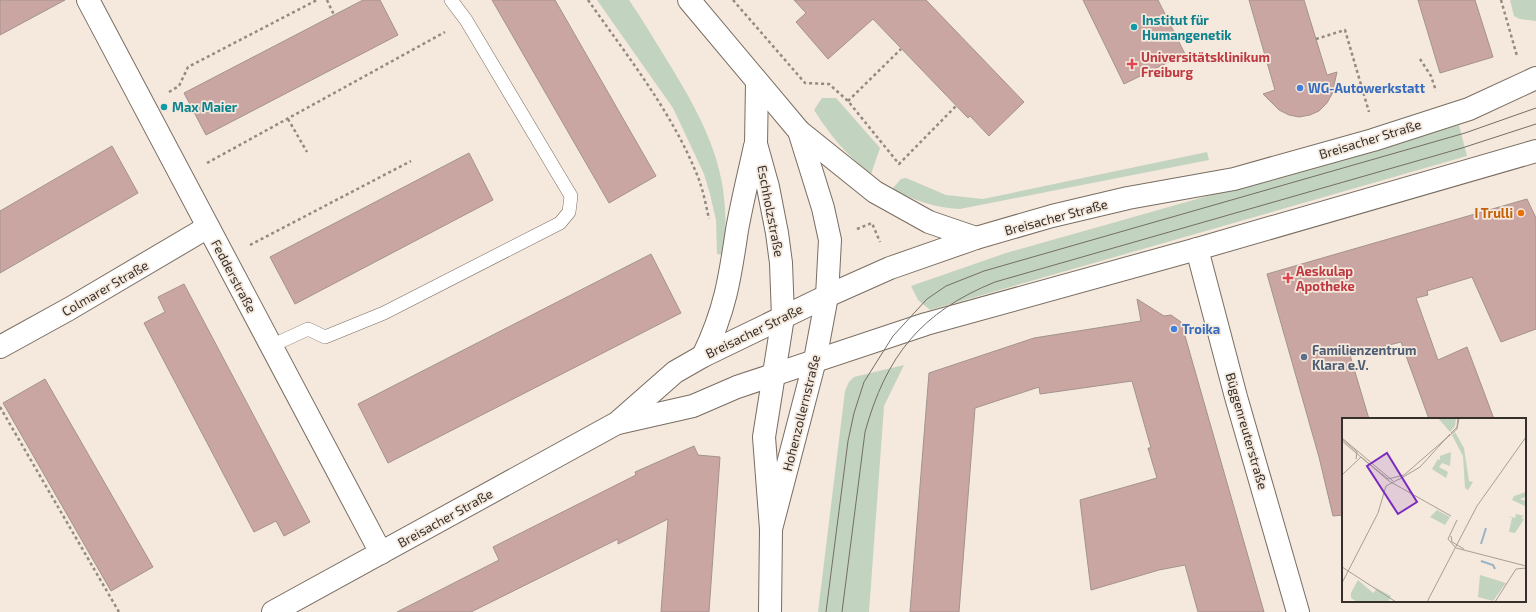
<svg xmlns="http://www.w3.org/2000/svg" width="1536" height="612" font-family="'Exo 2',sans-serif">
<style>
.green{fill:#c2d3bf}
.building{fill:#caa6a2;stroke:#a49290}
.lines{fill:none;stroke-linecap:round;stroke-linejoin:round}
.service-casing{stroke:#796d62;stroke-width:14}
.minor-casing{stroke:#796d62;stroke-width:24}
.secondary-casing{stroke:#796d62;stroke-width:24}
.path{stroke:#938a82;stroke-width:2.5;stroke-dasharray:3 3;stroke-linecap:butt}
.service{stroke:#fff;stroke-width:13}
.minor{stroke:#fff;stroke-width:22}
.secondary{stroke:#fff;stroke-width:22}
.tram{stroke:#756e67;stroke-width:1}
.culture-dot{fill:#0f9aa8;stroke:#f5e8dc;stroke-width:1.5}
.health-dot{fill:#e0444e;stroke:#f5e8dc;stroke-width:1.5}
.shop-dot{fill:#3f7fe0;stroke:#f5e8dc;stroke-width:1.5}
.food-dot{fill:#e8710a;stroke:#f5e8dc;stroke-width:1.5}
.service-dot{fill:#5c6f8a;stroke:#f5e8dc;stroke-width:1.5}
.labels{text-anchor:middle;stroke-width:3.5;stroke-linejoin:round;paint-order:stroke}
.culture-label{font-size:13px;font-weight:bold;fill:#0d838f;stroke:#f5e8dc;text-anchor:start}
.health-label{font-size:13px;font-weight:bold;fill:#be3a42;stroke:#f5e8dc;text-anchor:start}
.shop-label{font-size:13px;font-weight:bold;fill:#366cbe;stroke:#f5e8dc;text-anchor:start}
.street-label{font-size:13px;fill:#35302c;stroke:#f5e8dc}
.food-label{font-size:13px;font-weight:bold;fill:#c56008;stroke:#f5e8dc;text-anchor:end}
.service-label{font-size:13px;font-weight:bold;fill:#4e5e75;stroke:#f5e8dc;text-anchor:start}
.inset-river{fill:none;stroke:#97b4c8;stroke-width:2}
.inset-road{fill:none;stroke:#a89e96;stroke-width:1}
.view{fill:#7b2cbf;fill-opacity:0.15;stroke:#7b2cbf;stroke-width:2}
.inset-edge{fill:none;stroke:#35302c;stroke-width:2}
</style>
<rect width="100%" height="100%" fill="#f5e8dc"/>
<g class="green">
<path d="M597,0H629C643,20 655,41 668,62C692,101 716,142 723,189C726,211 726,233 725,255L717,254L716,220L710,194L704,174L673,108Z"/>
<polygon points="1510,0 1536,0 1536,21 1520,19 1514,16"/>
<path d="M822,98H836L880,148L871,174C845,153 832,138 814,110Z"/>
<polygon points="1459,125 1467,156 930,310 918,300 911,286 1006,253"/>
<path d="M1207,152L1209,160L960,209C935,208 914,200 892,189L901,179L906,178L946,195L983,199Z"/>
<polygon points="904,365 884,406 869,612 818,612 845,391 849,382 854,377"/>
</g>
<g class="building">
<polygon points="0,0 65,0 0,35"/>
<polygon points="363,0 380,0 398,35 206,135 184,93"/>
<polygon points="492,0 555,0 656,176 609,203"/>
<polygon points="794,0 926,0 1024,102 989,136 970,116 968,118 873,19 828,59 796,22 806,13"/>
<polygon points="1083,0 1158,0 1185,54 1124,84"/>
<polygon points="1249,0 1304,0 1327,75 1337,72 1332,94 1327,103 1319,111 1310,115 1299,117 1289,115 1279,110 1263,94 1275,90"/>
<polygon points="1418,0 1475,0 1493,57 1440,73"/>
<polygon points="112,146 138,193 0,273 0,211"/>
<polygon points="469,153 493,200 295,304 270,257"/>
<polygon points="1527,199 1536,218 1536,329 1501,342 1472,277 1427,291 1428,295 1416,298 1438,360 1467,347 1494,419 1429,419 1401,342 1350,355 1369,419 1343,419 1343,515 1333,516 1319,457 1267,274"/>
<polygon points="651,254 681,313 388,463 358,404"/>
<polygon points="184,284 310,522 284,536 276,521 254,532 144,323 165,312 158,297"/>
<polygon points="1137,299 1164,316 1171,315 1181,322 1264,612 1198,612 1185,565 1159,570 1091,590 1080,500 1157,478 1148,448 1151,448 1132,381 1040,394 1039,387 975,408 959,612 910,612 929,373 1034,338 1141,321"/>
<polygon points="45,379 153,567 111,591 3,403"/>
<polygon points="694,446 698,455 720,457 709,612 661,612 668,519 618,544 618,539 471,612 397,612 499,560 493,547 636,475 635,472"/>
</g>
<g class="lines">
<defs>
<polyline id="service" points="271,346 308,329 325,337 384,313 560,223 569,212 571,196 466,20 451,0"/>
<g id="minor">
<polyline points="88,0 381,553"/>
<polyline points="1197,249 1236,397 1298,612"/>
<polyline points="0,347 69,309 208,227"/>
</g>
<g id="secondary">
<polyline points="689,0 799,131 823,208 830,240 827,296 815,360 771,529"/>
<polyline points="757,83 756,144 768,187 777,233 781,263 783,317 764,437 771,529 770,612"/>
<polyline points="799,131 875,192 929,222 976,238"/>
<path d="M703,356C725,311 730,278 737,230C742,202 749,174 755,146"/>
<polyline points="618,423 693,406 737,387 926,324 1197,249 1536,151"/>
<polyline points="273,612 617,423 675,372 703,356 827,296 890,268 976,238 1052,216 1128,198 1234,179 1373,140 1469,109 1536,78"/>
</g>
</defs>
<use href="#service" class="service-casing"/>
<use href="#minor" class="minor-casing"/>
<use href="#secondary" class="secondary-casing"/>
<g class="path">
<polyline points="327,0 334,15"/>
<path d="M588,0C628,57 672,112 698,177C703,190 706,205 709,219"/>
<polyline points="733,0 805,83 829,84 848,101 899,164 956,106"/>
<polyline points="1501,0 1517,56"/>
<polyline points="1316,39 1345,30 1369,112"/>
<polyline points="1420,59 1431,76 1436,91"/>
<polyline points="169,92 179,86 188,67 317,0"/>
<polyline points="848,101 901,49"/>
<polyline points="288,119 307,152"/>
<polyline points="207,163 445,32"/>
<polyline points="857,229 872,223 880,242"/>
<polyline points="250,245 411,161"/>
<polyline points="0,407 119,612"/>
</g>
<use href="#service" class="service"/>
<use href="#minor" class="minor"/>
<use href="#secondary" class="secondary"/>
<g class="tram">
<polyline points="826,612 848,441 854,413 864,382 893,336 927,299 946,286 984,271 1465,133 1536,108"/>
<path d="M842,612L865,432C886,356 921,312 995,282L1462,148L1536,124"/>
</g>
</g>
<g class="culture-dot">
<circle cx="1134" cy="27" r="4"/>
<circle cx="164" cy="107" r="4"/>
</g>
<g class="health-dot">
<path d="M1130 58h4v4h4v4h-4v4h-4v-4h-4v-4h4z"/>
<path d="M1286 272h4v4h4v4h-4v4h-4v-4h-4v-4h4z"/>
</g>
<g class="shop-dot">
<circle cx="1300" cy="88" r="4"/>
<circle cx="1174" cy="329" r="4"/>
</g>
<circle class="food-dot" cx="1521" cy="213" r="4"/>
<circle class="service-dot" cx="1304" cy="357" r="4"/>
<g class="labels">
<g class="culture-label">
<text x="1142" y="25">Institut für<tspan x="1142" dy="15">Humangenetik</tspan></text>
<text x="172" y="112">Max Maier</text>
</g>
<g class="health-label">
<text x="1141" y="62">Universitätsklinikum<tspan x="1141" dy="15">Freiburg</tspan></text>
<text x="1296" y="276">Aeskulap<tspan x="1296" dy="15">Apotheke</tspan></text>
</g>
<g class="shop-label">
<text x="1308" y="93">WG-Autowerkstatt</text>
<text x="1182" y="334">Troika</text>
</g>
<g class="street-label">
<text transform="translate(1370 139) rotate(-17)" y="5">Breisacher Straße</text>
<text transform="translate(771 211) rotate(79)" y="5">Eschholzstraße</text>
<text transform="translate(1056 217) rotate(-15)" y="5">Breisacher Straße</text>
<text transform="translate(234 276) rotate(62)" y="5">Fedderstraße</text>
<text transform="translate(105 288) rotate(-30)" y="5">Colmarer Straße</text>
<text transform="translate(754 331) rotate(-26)" y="5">Breisacher Straße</text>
<text transform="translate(801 413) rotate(-76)" y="5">Hohenzollernstraße</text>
<text transform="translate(1247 431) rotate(74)" y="5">Büggenreuterstraße</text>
<text transform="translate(445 518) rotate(-29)" y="5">Breisacher Straße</text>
</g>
<g class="food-label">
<text x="1513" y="218">I Trulli</text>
</g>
<g class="service-label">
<text x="1312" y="355">Familienzentrum<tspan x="1312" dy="15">Klara e.V.</tspan></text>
</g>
</g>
<g transform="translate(1342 418)">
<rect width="184" height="184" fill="#f5e8dc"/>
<path d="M96,0H114L113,8L108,14ZM113,14L122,30L127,63L131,64L126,72L123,70L121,38L110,17ZM109,34L108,48L100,45L97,49L106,54L104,60L90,51L96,41L98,42V38ZM184,74V79L178,81L184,83L183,88L170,82L172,78ZM95,92L108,99L103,107L88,99ZM174,96L182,98L179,100L182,101L173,115L167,114L170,100L165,98L173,100ZM138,157L164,165L151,183L136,179ZM16,162L31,175L34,172L32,169L49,178L46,184H15L9,180V175Z" fill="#c2d3bf"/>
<path class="inset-river" d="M139,126L144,110M139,143L151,147L153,151"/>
<path class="inset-road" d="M109,15L115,9L116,0M0,20L51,63M0,21L15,34L14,41M0,23L47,63L109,98M0,57L19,39L46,61L62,57L115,11L117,0M56,62L78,49L108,16M115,102L106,121L114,130L184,148M109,118L110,124L122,131M0,149L54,184M0,165L36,95L44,68L57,61M85,184L135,88L184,19M153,184L174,151L184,150"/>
<path class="view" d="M45,35L75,84L56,96L25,48Z"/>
<rect width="184" height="184" class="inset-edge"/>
</g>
</svg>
